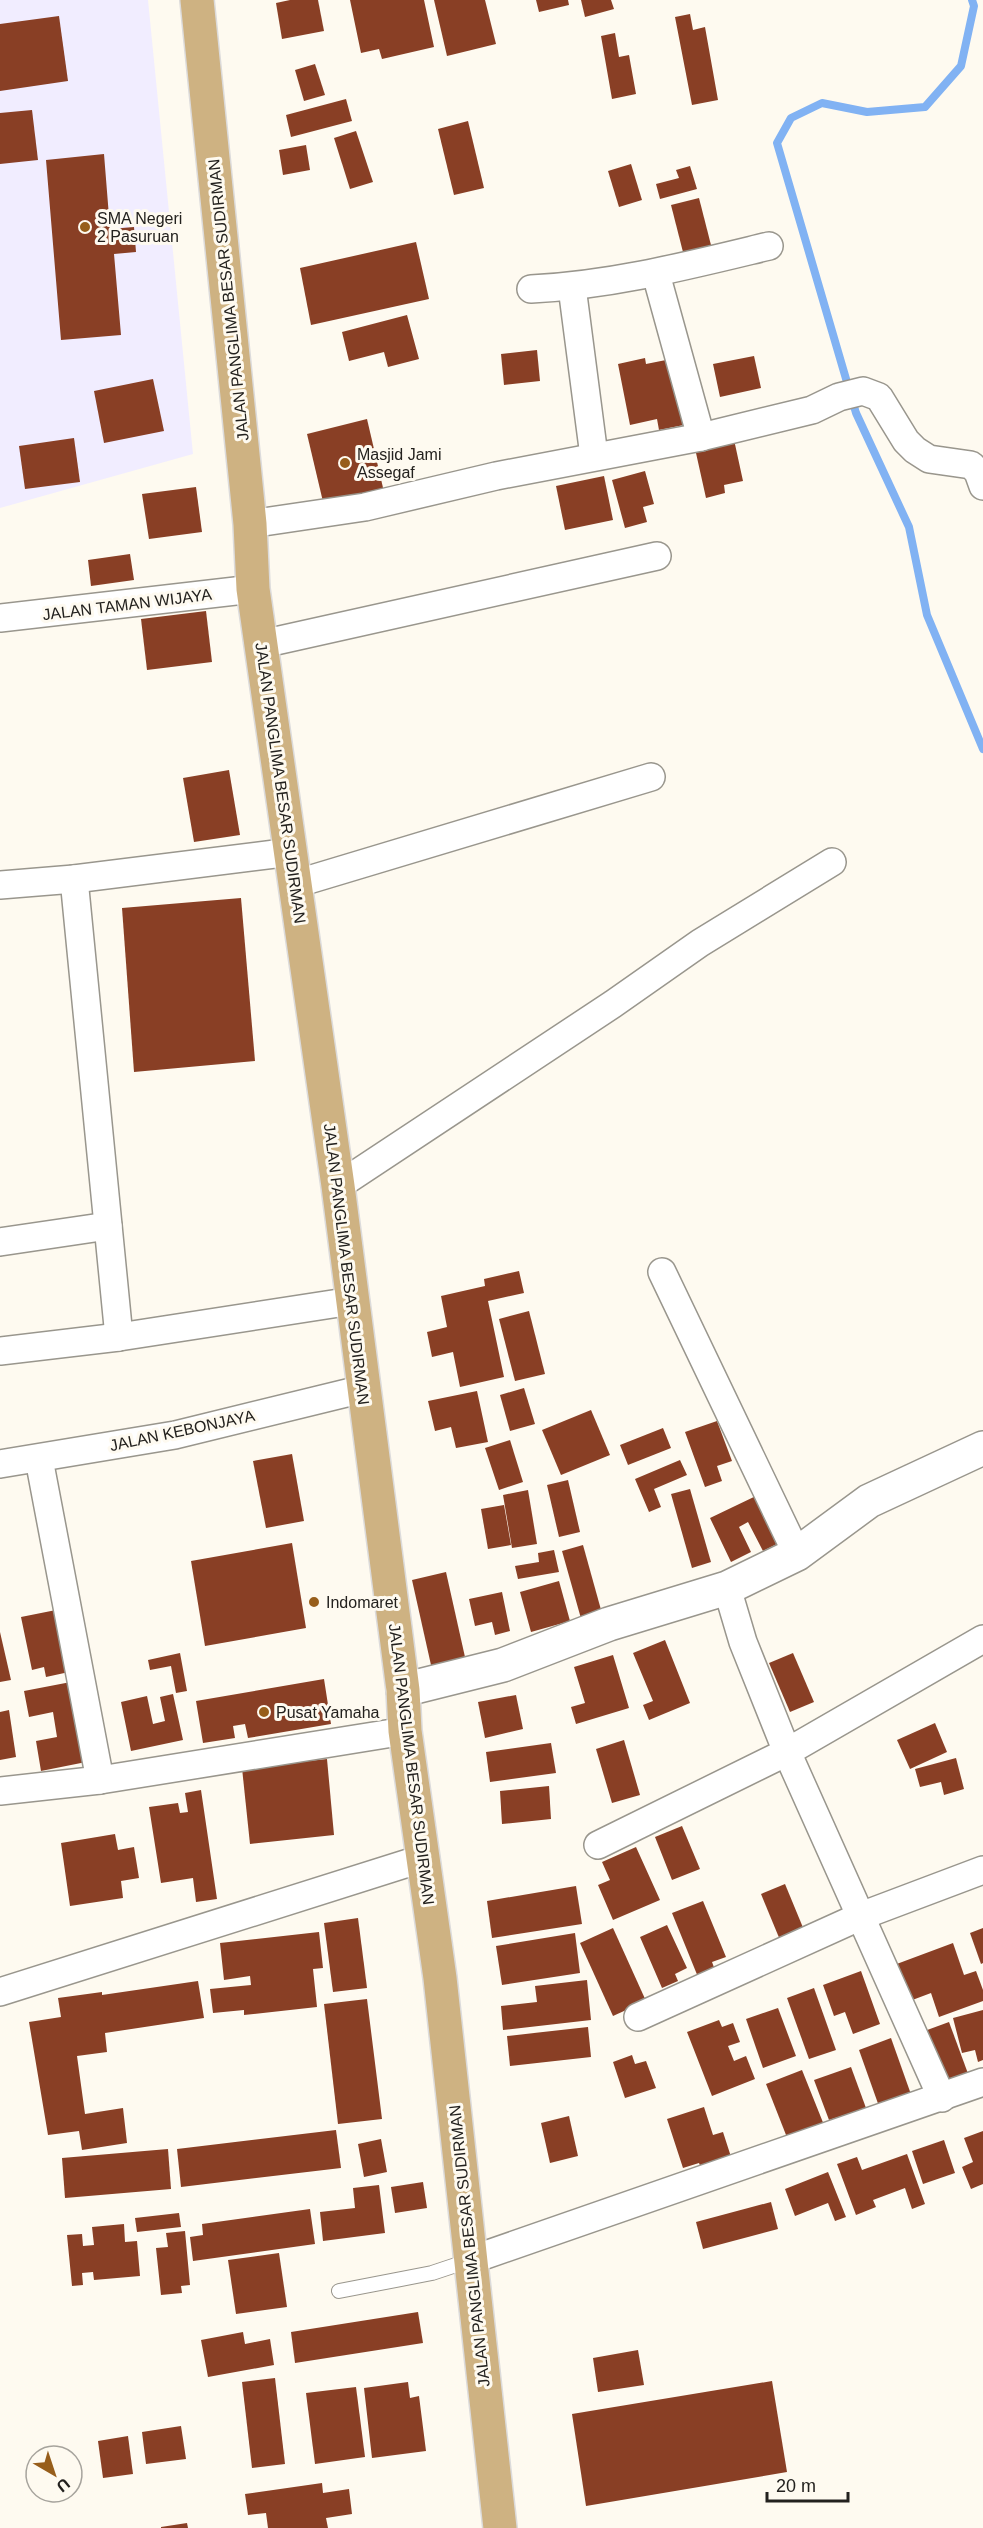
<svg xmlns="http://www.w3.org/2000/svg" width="983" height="2528" font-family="Arial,sans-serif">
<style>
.education{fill:#f1edff}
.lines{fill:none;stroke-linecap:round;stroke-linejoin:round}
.stream{stroke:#81b2f3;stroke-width:8}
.building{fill:#893f25}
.service-casing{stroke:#99968d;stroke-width:16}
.minor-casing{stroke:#99968d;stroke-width:30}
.secondary-casing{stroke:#99968d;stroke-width:36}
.primary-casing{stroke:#dcdbdb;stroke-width:36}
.service{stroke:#fff;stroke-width:14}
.minor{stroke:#fff;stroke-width:27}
.secondary{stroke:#fff;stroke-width:33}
.primary{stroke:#ceb282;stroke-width:33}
.poi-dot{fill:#975e1b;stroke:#fefaf0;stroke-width:2}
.labels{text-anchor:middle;stroke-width:6;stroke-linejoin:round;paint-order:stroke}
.poi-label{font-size:16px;fill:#23211e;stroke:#fefaf0;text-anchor:start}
.street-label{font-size:16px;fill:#23211e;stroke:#fefaf0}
</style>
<rect width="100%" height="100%" fill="#fefaf0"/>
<polygon class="education" points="0,0 148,0 193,454 0,508"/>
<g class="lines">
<polyline class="stream" points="972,0 974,6 961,66 925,107 867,112 822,103 791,118 777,143 856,413 909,527 927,615 983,749"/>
</g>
<g class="building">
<polygon points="290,0 318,0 324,31 282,39 276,3"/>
<polygon points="350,0 424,0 434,47 382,59 379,49 361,53"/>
<polygon points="434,0 485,0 496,44 447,56"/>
<polygon points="536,0 568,0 569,5 539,12"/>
<polygon points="581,0 611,0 614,9 585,17"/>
<polygon points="690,14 693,30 705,27 718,100 692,105 675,17"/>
<polygon points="59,16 68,81 0,91 0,24"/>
<polygon points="615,33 619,57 629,55 636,94 612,99 601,36"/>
<polygon points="315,64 325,95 304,101 295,70"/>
<polygon points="346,99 352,121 291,137 286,115"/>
<polygon points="32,110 38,160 0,164 0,113"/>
<polygon points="468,121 484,188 454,195 438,129"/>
<polygon points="356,131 373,182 350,189 334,138"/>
<polygon points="306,145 310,170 283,175 279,150"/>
<polygon points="104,154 110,229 134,227 136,252 114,254 121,335 61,340 46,160"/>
<polygon points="631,164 642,200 619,207 608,171"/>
<polygon points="690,166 697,189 660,199 656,184 679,178 676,170"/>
<polygon points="699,198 712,249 684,256 671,205"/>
<polygon points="416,242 429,299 311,325 300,268"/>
<polygon points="407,315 419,359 388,367 384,352 349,361 342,332"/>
<polygon points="537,350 540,381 504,385 501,354"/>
<polygon points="754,356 761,388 720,397 713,364"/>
<polygon points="645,358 646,364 671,359 684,425 659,430 657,419 630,425 618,364"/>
<polygon points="153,379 164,431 104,443 94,391"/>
<polygon points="367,419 384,492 324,506 307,434"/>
<polygon points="733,435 743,481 724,485 725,493 706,498 694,444"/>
<polygon points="74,438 80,482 25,489 19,446"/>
<polygon points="645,471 654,504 643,507 647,522 625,528 612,480"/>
<polygon points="604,476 613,520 565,530 556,486"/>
<polygon points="196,487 202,532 149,539 142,494"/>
<polygon points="130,554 134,580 91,586 88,560"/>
<polygon points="206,611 212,662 147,670 141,619"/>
<polygon points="229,770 240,835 194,842 183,778"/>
<polygon points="241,898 255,1061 134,1072 122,908"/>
<polygon points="519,1271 524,1293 488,1301 504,1377 460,1387 453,1352 432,1357 427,1332 447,1327 441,1296 485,1286 484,1279"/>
<polygon points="529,1311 545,1374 515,1381 499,1319"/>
<polygon points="524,1388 535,1424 510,1431 500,1395"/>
<polygon points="477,1391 488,1442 456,1448 451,1427 435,1431 428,1401"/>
<polygon points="591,1410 610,1455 561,1475 542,1430"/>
<polygon points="717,1421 732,1461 717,1466 722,1481 705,1487 685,1432"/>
<polygon points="663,1428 671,1448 628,1465 620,1445"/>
<polygon points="510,1440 523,1482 499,1490 485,1448"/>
<polygon points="292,1454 304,1521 266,1528 253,1461"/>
<polygon points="680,1460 687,1475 654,1489 661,1507 649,1512 635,1479"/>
<polygon points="568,1480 580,1532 559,1537 547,1485"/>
<polygon points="690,1489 711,1562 692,1568 671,1494"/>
<polygon points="528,1490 537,1544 512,1548 503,1495"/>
<polygon points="758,1495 781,1542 763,1551 748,1522 739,1527 751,1552 731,1562 710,1518"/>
<polygon points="504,1505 511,1545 488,1549 481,1509"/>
<polygon points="292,1543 306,1628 205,1646 191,1561"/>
<polygon points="583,1545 603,1617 582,1622 562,1551"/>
<polygon points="554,1550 559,1572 518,1579 515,1566 539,1562 538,1553"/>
<polygon points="446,1572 467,1666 433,1674 412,1580"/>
<polygon points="559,1581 570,1621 531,1632 520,1592"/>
<polygon points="502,1592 510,1631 495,1635 492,1622 475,1626 469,1599"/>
<polygon points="56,1610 69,1672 46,1677 44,1667 32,1670 21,1617"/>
<polygon points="0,1632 11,1680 0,1682"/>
<polygon points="665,1640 690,1703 649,1720 643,1705 653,1701 633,1653"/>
<polygon points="180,1653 187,1691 176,1693 171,1666 150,1670 148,1660"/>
<polygon points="793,1653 814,1702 790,1712 769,1663"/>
<polygon points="613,1655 629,1708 576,1724 571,1707 585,1703 574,1667"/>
<polygon points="324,1679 331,1724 248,1738 245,1724 233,1726 235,1738 203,1743 196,1701"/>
<polygon points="76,1681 91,1761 41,1771 36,1741 57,1737 53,1712 29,1717 24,1691"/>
<polygon points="173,1694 183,1740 131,1751 121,1702 147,1696 153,1724 165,1721 160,1697"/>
<polygon points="516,1695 523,1729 485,1738 478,1702"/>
<polygon points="9,1710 16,1757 0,1760 0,1712"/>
<polygon points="935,1723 947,1752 910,1769 897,1740"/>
<polygon points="624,1740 640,1795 612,1803 596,1749"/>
<polygon points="551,1743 556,1773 490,1782 486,1752"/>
<polygon points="956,1758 964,1789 944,1795 941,1782 920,1787 915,1769"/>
<polygon points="327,1759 334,1835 250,1844 242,1768"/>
<polygon points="549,1786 551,1819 502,1824 500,1791"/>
<polygon points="201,1790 217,1899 196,1902 193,1878 161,1883 149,1807 178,1803 180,1813 188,1812 185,1793"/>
<polygon points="682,1826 700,1869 672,1880 655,1837"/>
<polygon points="115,1834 118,1850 134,1847 139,1878 121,1881 123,1898 70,1906 61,1843"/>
<polygon points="636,1847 660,1900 613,1920 598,1885 610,1880 602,1862"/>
<polygon points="785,1884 804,1930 780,1940 761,1894"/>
<polygon points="576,1886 582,1924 492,1938 487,1901"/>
<polygon points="703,1901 726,1957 712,1962 715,1970 698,1977 672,1913"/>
<polygon points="358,1918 367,1988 333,1992 324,1923"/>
<polygon points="667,1925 687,1968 675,1974 678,1981 662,1988 640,1937"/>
<polygon points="613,1928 646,2001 613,2016 580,1943"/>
<polygon points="983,1928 983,1963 981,1964 970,1933"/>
<polygon points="319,1932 323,1968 313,1969 317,2007 244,2015 244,2010 213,2013 210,1989 251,1985 250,1976 224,1980 220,1943"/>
<polygon points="575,1933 580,1973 502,1985 496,1946"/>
<polygon points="953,1943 964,1975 976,1971 983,1990 983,2001 939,2017 931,1993 907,2002 894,1965"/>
<polygon points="861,1971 880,2024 853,2034 845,2012 834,2016 823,1985"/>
<polygon points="587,1980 591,2020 503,2030 501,2006 537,2002 535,1986"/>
<polygon points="198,1981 204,2018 105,2033 107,2052 77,2056 85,2114 123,2108 127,2143 82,2150 79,2131 48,2135 29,2022 61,2017 58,1998 102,1992 102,1995"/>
<polygon points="814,1988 836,2050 809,2059 787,1998"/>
<polygon points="367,1999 382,2119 338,2124 324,2004"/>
<polygon points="778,2008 796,2056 763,2068 746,2019"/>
<polygon points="983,2010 983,2060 978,2062 975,2050 962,2053 953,2018"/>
<polygon points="719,2020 722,2027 733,2023 740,2042 728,2046 734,2061 746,2056 755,2079 712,2096 687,2032"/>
<polygon points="949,2022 970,2079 941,2090 919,2033"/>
<polygon points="588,2027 591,2057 510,2066 507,2036"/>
<polygon points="891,2038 913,2100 881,2112 859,2050"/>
<polygon points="632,2055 635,2064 646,2061 656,2088 625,2098 613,2062"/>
<polygon points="851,2067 866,2108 829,2120 814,2080"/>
<polygon points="802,2070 824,2125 788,2140 766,2084"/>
<polygon points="704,2107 713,2135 723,2132 733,2163 703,2173 699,2163 683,2168 667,2119"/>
<polygon points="569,2116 578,2156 550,2163 541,2123"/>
<polygon points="336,2130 341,2168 181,2187 177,2149"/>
<polygon points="983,2131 983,2184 971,2189 962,2167 973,2162 964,2138"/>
<polygon points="381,2139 387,2172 364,2177 358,2144"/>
<polygon points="944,2140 955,2173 923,2184 912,2151"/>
<polygon points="168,2149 171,2189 65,2198 62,2158"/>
<polygon points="907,2154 925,2204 912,2209 905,2188 873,2200 876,2207 856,2215 837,2164 857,2157 862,2170"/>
<polygon points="828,2172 846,2217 835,2221 828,2203 795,2216 785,2189"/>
<polygon points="423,2182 427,2208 395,2213 391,2187"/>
<polygon points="379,2185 385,2233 323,2241 320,2212 355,2208 353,2188"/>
<polygon points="771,2202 778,2229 703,2249 696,2222"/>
<polygon points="310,2209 315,2244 193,2261 190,2237 203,2235 202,2224"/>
<polygon points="179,2213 181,2227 137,2232 135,2218"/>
<polygon points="124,2224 125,2242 137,2241 140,2276 94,2280 93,2272 82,2273 83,2285 72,2286 67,2235 82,2234 83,2246 94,2245 92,2227"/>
<polygon points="185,2231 190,2285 181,2286 182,2293 161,2295 156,2248 168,2247 166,2233"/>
<polygon points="279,2253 287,2307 236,2314 228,2260"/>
<polygon points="418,2312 423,2343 295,2363 291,2332"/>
<polygon points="243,2332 245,2344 270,2339 274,2365 208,2377 201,2340"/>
<polygon points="638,2350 644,2385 598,2392 593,2358"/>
<polygon points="275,2378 285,2464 252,2468 242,2382"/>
<polygon points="772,2381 787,2472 586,2506 572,2414"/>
<polygon points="408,2382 410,2398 419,2396 426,2451 372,2458 364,2388"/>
<polygon points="356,2387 365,2457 315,2464 306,2393"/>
<polygon points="181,2426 186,2459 146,2464 142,2432"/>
<polygon points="128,2436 133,2474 103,2478 98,2441"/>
<polygon points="322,2483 323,2493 349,2489 352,2514 326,2518 328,2528 268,2528 266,2513 248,2515 245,2494"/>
<polygon points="187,2523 188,2528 161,2528 161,2527"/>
</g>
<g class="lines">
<defs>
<polyline id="service" points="339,2291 432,2273 471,2260"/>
<g id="minor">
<polyline points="656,274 701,437"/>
<polyline points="572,287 594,456"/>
<path d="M531,289C613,285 690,265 769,246"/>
<polyline points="250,524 365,507 496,476 701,437 812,410 839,397 863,391 879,397 906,441 915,450 929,459 971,465 978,472 983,486"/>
<polyline points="0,618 253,589"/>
<polyline points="262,644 657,556"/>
<polyline points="74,879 119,1337"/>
<polyline points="295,884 651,777"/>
<polyline points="0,885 74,879 291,852"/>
<polyline points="338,1186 613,1004 700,943 832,862"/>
<polyline points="0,1242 108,1226"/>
<polyline points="662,1272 797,1554"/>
<polyline points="0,1351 119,1337 352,1301"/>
<polyline points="39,1459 100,1780"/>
<polyline points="0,1464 175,1435 363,1389"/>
<polyline points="727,1588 743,1642 787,1752 942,2098"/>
<polyline points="0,1791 100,1780 405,1731"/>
<polyline points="598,1845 787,1752 983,1639"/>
<polyline points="0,1992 424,1858"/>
<polyline points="638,2017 861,1916 983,1870"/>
<polyline points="471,2260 983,2082"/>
</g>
<polyline id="secondary" points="403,1690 503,1665 609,1624 727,1588 797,1554 869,1501 983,1448"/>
<polyline id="primary" points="197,0 250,524 253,589 338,1186 403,1690 405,1731 440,1978 500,2528"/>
</defs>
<use href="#service" class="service-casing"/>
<use href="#minor" class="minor-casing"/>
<use href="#secondary" class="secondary-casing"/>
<use href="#primary" class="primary-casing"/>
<use href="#service" class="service"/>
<use href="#minor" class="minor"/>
<use href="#secondary" class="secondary"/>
<use href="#primary" class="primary"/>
</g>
<g class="poi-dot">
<circle cx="85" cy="227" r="6"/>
<circle cx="345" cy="463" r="6"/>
<circle cx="314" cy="1602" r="6"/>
<circle cx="264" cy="1712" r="6"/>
</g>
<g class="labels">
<g class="poi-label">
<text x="97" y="224">SMA Negeri<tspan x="97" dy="18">2 Pasuruan</tspan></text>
<text x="357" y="460">Masjid Jami<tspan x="357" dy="18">Assegaf</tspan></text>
<text x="326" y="1608">Indomaret</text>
<text x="276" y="1718">Pusat Yamaha</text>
</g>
<g class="street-label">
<text transform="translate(228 300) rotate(-96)" y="6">JALAN PANGLIMA BESAR SUDIRMAN</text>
<text transform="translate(127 604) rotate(-7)" y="6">JALAN TAMAN WIJAYA</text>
<text transform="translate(281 783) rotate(82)" y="6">JALAN PANGLIMA BESAR SUDIRMAN</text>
<text transform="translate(347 1264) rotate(83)" y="6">JALAN PANGLIMA BESAR SUDIRMAN</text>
<text transform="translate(182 1430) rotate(-12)" y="6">JALAN KEBONJAYA</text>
<text transform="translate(412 1764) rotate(83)" y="6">JALAN PANGLIMA BESAR SUDIRMAN</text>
<text transform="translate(469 2246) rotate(-96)" y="6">JALAN PANGLIMA BESAR SUDIRMAN</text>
</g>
</g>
<g transform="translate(54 2474) rotate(141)"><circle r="28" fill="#fefaf0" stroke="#a6a39c" stroke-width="1.5"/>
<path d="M0-4.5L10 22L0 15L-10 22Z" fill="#975e1b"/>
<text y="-9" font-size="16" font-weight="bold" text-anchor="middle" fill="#23211e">U</text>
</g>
<path d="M767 2492v9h81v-9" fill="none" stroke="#23211e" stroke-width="3"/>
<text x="776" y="2492" font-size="18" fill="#23211e" stroke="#fefaf0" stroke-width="4.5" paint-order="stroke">20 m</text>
</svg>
